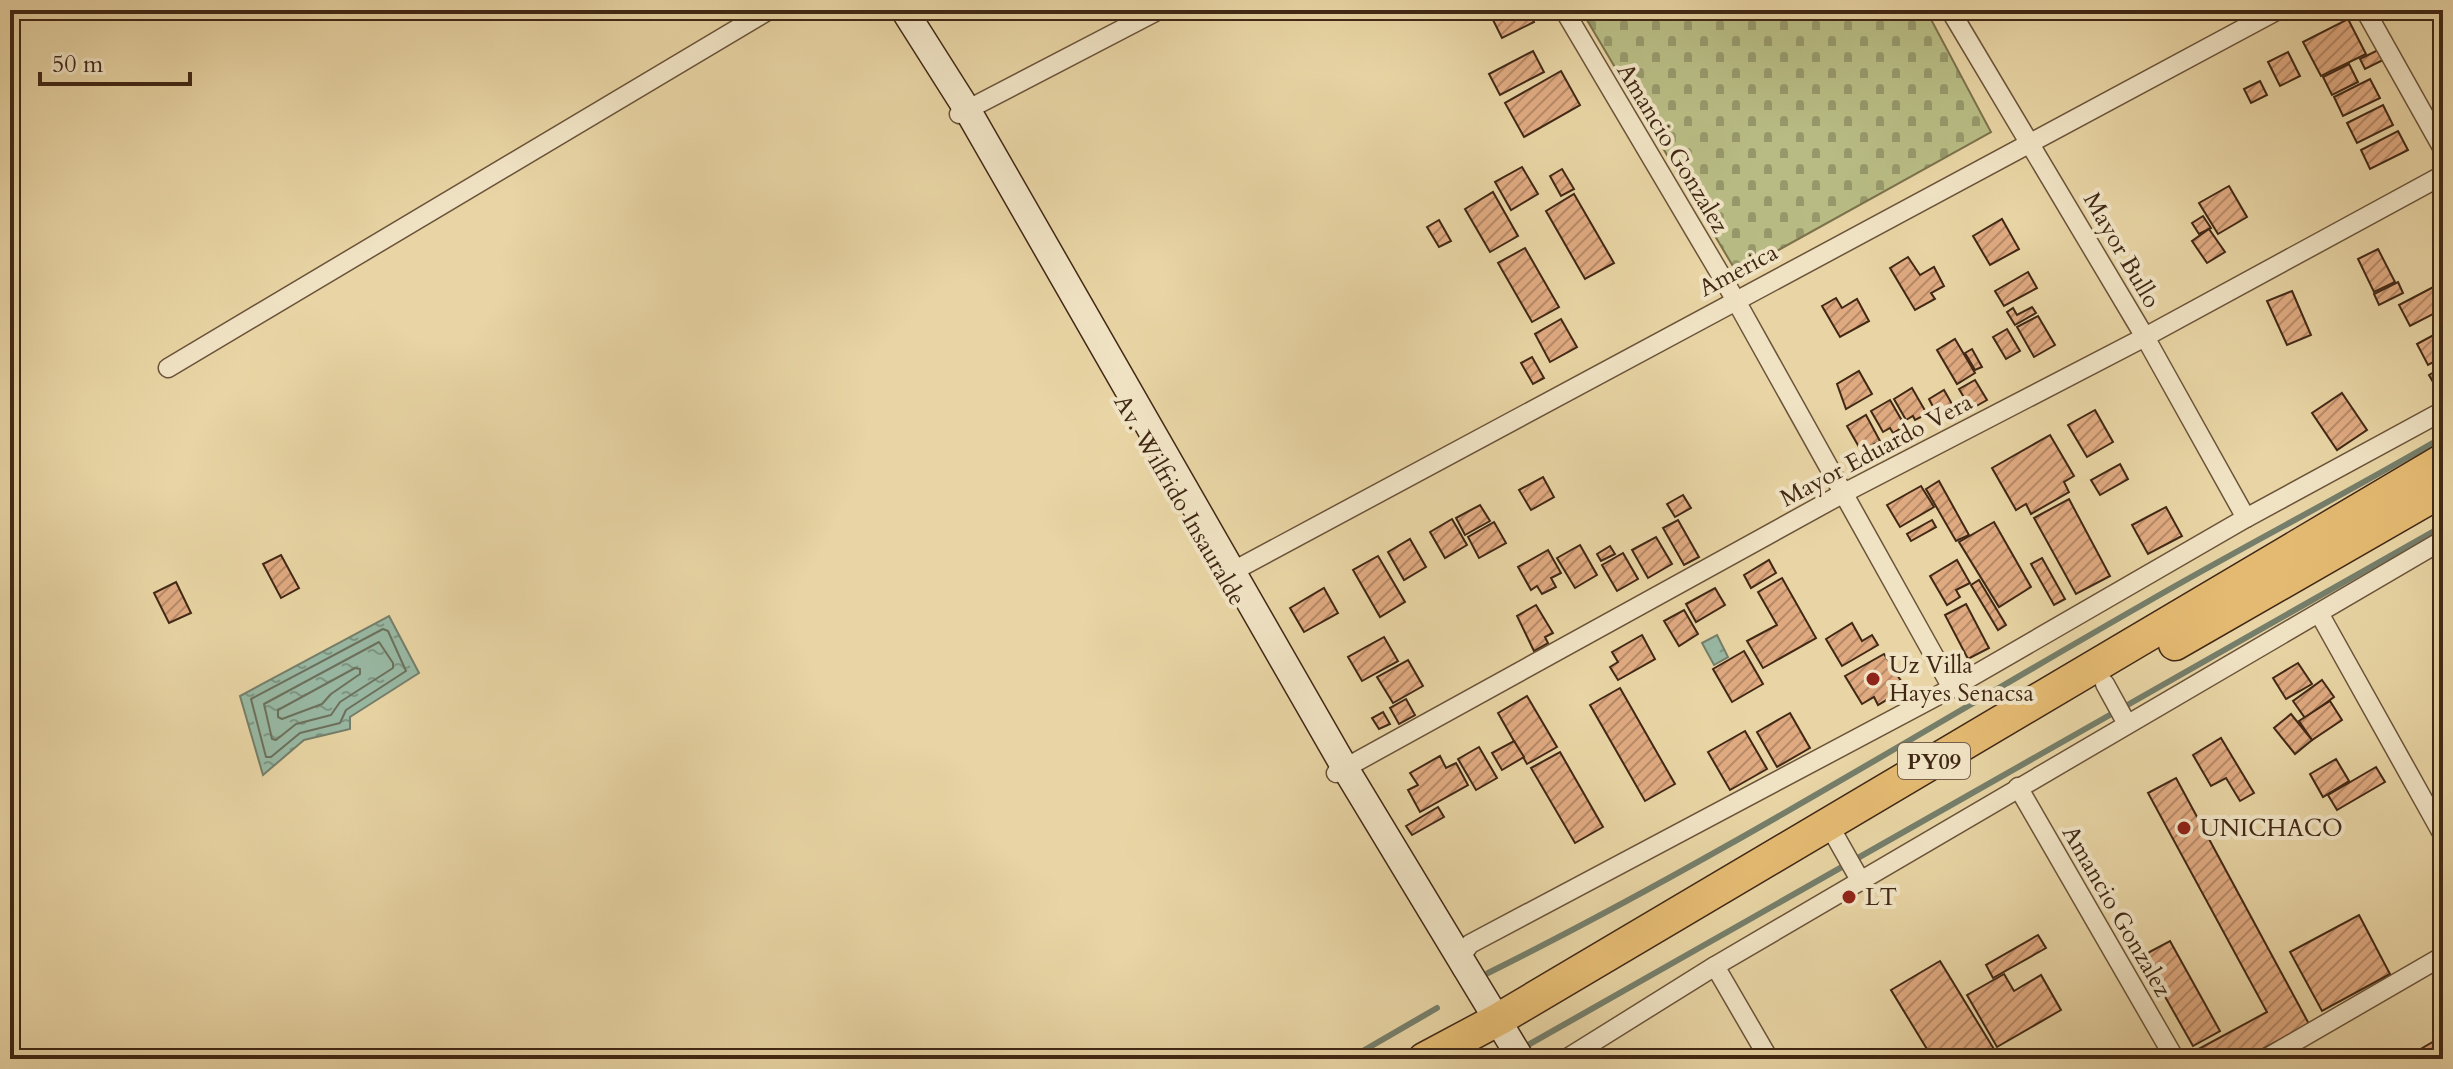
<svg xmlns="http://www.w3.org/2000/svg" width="2453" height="1069" font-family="Cardo,serif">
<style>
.cemetery{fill:url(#cemetery-stones);stroke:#7c724c;stroke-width:2}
.water{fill:url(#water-ripples);stroke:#757e6a;stroke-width:2}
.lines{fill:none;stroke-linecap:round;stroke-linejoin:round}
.shore{stroke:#6c705c;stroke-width:2}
.stream{stroke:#757e6a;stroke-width:6}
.building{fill:url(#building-hatch);stroke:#412815;stroke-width:2}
.street-casing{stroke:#6b5339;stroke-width:21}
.secondary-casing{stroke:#412815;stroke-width:29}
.highway-casing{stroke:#412815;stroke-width:35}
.street{stroke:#f0e3c4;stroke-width:18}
.secondary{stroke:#f0e3c4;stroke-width:26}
.highway{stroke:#e4ba72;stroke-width:32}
.poi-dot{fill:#8f2418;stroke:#f0e3c4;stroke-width:3}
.labels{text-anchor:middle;stroke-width:8;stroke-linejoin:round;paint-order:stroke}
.shield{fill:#f0e3c4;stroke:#76604a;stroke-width:2}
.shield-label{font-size:22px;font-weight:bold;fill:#412815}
.street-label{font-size:24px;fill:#412815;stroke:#f0e3c4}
.poi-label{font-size:24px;fill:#412815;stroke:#f0e3c4;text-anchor:start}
</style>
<defs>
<pattern id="cemetery-stones" width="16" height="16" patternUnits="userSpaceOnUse" patternTransform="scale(2)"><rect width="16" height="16" fill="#b8bc84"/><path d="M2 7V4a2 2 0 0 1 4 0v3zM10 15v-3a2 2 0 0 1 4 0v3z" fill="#97996b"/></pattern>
<pattern id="water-ripples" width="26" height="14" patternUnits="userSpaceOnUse" patternTransform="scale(2)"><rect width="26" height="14" fill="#98b8a3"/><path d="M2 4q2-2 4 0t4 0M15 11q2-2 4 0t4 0" fill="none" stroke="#7e9684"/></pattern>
<pattern id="building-hatch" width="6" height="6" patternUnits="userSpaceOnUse" patternTransform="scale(2)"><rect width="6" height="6" fill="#e0aa81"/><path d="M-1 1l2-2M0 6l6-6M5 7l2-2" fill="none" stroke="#b78a68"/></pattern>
</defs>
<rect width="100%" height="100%" fill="#e8d4a4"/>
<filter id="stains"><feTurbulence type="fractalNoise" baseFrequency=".0025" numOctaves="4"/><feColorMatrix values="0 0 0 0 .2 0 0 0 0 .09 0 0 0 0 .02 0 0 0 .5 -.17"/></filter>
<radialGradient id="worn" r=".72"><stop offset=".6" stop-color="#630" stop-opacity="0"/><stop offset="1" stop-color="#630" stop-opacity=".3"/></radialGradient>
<polygon class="cemetery" points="1581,10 1926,10 1991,132 1737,273"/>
<g class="water">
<polygon points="389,616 419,673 350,717 350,729 304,740 263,775 240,696"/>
<polygon points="1717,635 1728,657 1714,665 1702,643"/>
</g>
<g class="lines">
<g class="shore">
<polygon points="383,629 388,631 406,671 346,710 340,723 300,733 271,757 266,757 251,699"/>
<polygon points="379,642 393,663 393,668 340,702 331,715 296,724 276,740 272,739 264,704"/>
<polygon points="355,668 360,669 360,674 331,694 322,704 282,719 278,717 278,710"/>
</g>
<g class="stream">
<path d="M1488,973C1712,862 1925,729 2142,605C2242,547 2344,495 2443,437"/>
<polyline points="1521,1049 2443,526"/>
<polyline points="1349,1059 1437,1008"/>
</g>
</g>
<g class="building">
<polygon points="1503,10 1528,10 1534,22 1502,38 1491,16"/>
<polygon points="2348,19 2366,54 2321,76 2303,42"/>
<polygon points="2378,50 2383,60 2365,69 2360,59"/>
<polygon points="1533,51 1544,72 1500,95 1489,74"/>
<polygon points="2288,52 2300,76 2280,86 2268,62"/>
<polygon points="2349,64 2358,82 2332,95 2323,77"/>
<polygon points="1561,71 1580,105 1524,137 1505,103"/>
<polygon points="2370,79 2380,98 2343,116 2334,97"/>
<polygon points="2260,81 2267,95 2251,103 2244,89"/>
<polygon points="2383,105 2393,125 2357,143 2347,123"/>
<polygon points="2398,131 2408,150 2370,169 2361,150"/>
<polygon points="1522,167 1538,194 1511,210 1495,182"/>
<polygon points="1562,169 1574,189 1561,196 1550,176"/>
<polygon points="2229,186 2247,217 2218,234 2199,203"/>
<polygon points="1493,192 1518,236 1490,252 1465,209"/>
<polygon points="1574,194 1614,263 1585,279 1546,211"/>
<polygon points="2203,216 2211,228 2199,234 2192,223"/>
<polygon points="2002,219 2019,249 1990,265 1973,236"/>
<polygon points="1439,220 1451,241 1439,247 1427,227"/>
<polygon points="2209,229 2225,252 2207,263 2192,241"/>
<polygon points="1525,248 1559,307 1532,322 1498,263"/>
<polygon points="2378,249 2395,282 2374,292 2358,259"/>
<polygon points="1908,257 1920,275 1934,267 1944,286 1931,293 1935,299 1915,310 1890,268"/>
<polygon points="2028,272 2037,288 2004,306 1995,291"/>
<polygon points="2398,282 2403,293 2379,305 2374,294"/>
<polygon points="2443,282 2443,309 2410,326 2399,305"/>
<polygon points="2292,291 2311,335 2287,345 2267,301"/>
<polygon points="1836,298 1842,308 1857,299 1869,321 1840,337 1822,306"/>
<polygon points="2032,307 2036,313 2015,325 2007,312 2013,308 2017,315"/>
<polygon points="2038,316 2055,345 2034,357 2017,327"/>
<polygon points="1561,319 1577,347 1550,362 1535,334"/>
<polygon points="2007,329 2020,351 2006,359 1993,337"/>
<polygon points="2443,330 2443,357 2428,365 2417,344"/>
<polygon points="1955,339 1975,373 1957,384 1937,350"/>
<polygon points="1972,349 1982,367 1975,370 1965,353"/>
<polygon points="1532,357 1544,378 1533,384 1521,363"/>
<polygon points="2443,367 2443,399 2429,375"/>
<polygon points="1859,371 1872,394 1846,409 1837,384"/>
<polygon points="1975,380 1987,400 1971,409 1959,389"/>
<polygon points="1912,388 1927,414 1915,420 1913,416 1906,420 1894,399"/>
<polygon points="1944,390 1956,411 1940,420 1929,399"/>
<polygon points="2342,393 2367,430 2337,450 2312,413"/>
<polygon points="1890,400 1905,426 1893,433 1890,428 1883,432 1871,411"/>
<polygon points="2095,410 2113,442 2087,457 2068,425"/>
<polygon points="1866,415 1880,441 1869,447 1867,443 1859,447 1847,426"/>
<polygon points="2050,435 2074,476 2064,482 2069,492 2031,514 2026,504 2016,510 1992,468"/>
<polygon points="2120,464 2128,479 2100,495 2091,480"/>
<polygon points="1543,477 1554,497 1531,510 1519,490"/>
<polygon points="1939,481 1969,535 1956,541 1926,489"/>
<polygon points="1921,486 1934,507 1900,527 1887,505"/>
<polygon points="1683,495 1691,508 1675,517 1667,504"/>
<polygon points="2069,499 2110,576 2076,594 2034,518"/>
<polygon points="1480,505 1490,521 1465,535 1456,518"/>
<polygon points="2166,507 2182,536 2148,554 2132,525"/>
<polygon points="1452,519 1467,545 1445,558 1430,532"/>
<polygon points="1678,520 1699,557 1684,565 1663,528"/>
<polygon points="1932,520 1936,527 1911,541 1907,534"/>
<polygon points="1494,522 1506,543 1479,558 1468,537"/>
<polygon points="1994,522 2031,587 1999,607 1959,542"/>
<polygon points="1656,537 1672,564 1648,578 1632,550"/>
<polygon points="1410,539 1426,567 1404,580 1388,552"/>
<polygon points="1580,545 1597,575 1575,588 1557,558"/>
<polygon points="1610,546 1615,554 1601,561 1597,554"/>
<polygon points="1548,550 1561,573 1551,578 1556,587 1542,594 1537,586 1531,590 1518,567"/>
<polygon points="1623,553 1638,579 1617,591 1602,565"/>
<polygon points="281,555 299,588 281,598 263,564"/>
<polygon points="1378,556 1405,602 1380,617 1353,570"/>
<polygon points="2042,558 2065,599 2054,605 2031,564"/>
<polygon points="1769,560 1776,573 1751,588 1744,575"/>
<polygon points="1957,560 1970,583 1956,590 1960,597 1947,605 1930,576"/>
<polygon points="1782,578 1816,638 1763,668 1747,641 1777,625 1758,592"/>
<polygon points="1979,580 2006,625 1998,630 1971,585"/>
<polygon points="176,582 191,613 169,623 154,593"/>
<polygon points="1324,588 1338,613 1304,632 1290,608"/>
<polygon points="1715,588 1725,605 1696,622 1686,604"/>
<polygon points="1966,604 1989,648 1968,659 1945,615"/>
<polygon points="1536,605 1553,633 1545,637 1548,643 1534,651 1517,616"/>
<polygon points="1684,610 1698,634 1679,646 1664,621"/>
<polygon points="1852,623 1862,641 1872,635 1878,645 1842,666 1826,639"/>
<polygon points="1642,635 1655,659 1618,680 1610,667 1618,662 1612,652"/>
<polygon points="1384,637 1398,661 1362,681 1348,657"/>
<polygon points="1744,651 1763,684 1732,702 1713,669"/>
<polygon points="1884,654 1901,681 1889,688 1893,696 1878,705 1874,697 1862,704 1845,676"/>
<polygon points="1408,660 1423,686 1393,703 1377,677"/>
<polygon points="2298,663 2312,684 2286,699 2273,678"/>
<polygon points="2322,680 2334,697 2305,718 2293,701"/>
<polygon points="1620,688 1675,784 1645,801 1590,705"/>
<polygon points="1527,696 1557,747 1527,764 1498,713"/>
<polygon points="1406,699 1415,715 1399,724 1390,708"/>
<polygon points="2330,701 2342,720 2312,740 2299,721"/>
<polygon points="1383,712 1390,724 1379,729 1372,718"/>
<polygon points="1790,713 1810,748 1777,767 1757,732"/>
<polygon points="2291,714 2312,740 2295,754 2274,728"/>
<polygon points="1745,731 1767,769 1730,790 1708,752"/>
<polygon points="2221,738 2254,793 2240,801 2226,778 2211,786 2193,755"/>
<polygon points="1514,741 1524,757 1502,770 1492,753"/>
<polygon points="1479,747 1497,778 1476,790 1458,759"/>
<polygon points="1560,752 1603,827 1575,843 1531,768"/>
<polygon points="1440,756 1446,768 1456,763 1468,785 1420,812 1408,790 1418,785 1410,773"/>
<polygon points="2336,759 2349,781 2323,797 2310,774"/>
<polygon points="2376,767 2385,782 2337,810 2328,795"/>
<polygon points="2176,778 2309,1024 2244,1059 2196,1059 2193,1052 2267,1012 2148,793"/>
<polygon points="1438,807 1444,817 1412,835 1406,826"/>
<polygon points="2359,915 2390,974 2322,1011 2290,952"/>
<polygon points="2038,935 2046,948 1993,978 1986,965"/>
<polygon points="2170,941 2220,1031 2193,1046 2142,956"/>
<polygon points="1940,961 2000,1059 1933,1059 1891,990"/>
<polygon points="2004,974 2014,991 2041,975 2061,1010 1997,1047 1967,995"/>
<polygon points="2443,1036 2443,1059 2415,1059 2412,1054"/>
<polygon points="2356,1050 2361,1059 2339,1059"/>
</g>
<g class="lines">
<defs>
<g id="street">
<polyline points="1564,10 1735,299 1952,688"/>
<polyline points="1950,10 2145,337 2246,518"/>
<polyline points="2365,10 2443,149"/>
<polyline points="959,114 1159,10"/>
<polyline points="168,368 769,10"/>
<polyline points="1224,576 2278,10"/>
<polyline points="2319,613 2443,835"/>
<polyline points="2105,684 2127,724"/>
<polyline points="1336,773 1842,494 2145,337 2443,175"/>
<polyline points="2018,787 2175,1059"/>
<polyline points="1834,834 1860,880"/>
<polyline points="1715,966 1769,1059"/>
<polyline points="1462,969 1462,955 1470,944 1952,688 2246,518 2443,411"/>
<polyline points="1566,1059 1715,966 2443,540"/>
<polyline points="2265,1059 2443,956"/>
</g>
<polyline id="secondary" points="904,10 968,111 1345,768 1521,1059"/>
<g id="highway">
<polyline points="2175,644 2443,490"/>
<polyline points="1424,1059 1499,1019 2443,460"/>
</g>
</defs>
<use href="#street" class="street-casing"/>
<use href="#secondary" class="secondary-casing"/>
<use href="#highway" class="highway-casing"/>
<use href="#street" class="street"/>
<use href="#secondary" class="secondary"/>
<use href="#highway" class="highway"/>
</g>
<g class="poi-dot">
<circle cx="1873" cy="679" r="8"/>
<circle cx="2184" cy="828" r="8"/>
<circle cx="1849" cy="897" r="8"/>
</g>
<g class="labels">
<rect class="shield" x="1898" y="743" width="72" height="36" rx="6"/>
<g class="shield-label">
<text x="1934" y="769">PY09</text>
</g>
<g class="street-label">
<text transform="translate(1673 148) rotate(59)" y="8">Amancio Gonzalez</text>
<text transform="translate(2122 250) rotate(60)" y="8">Mayor Bullo</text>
<text transform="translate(1738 270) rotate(-28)" y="8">America</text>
<text transform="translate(1876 450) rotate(-28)" y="8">Mayor Eduardo Vera</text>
<text transform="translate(1180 500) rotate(60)" y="8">Av. Wilfrido Insauralde</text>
<text transform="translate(2117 911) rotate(60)" y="8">Amancio Gonzalez</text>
</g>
<g class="poi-label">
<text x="1889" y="673">Uz Villa<tspan x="1889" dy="28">Hayes Senacsa</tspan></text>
<text x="2200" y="836">UNICHACO</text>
<text x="1865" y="905">LT</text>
</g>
</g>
<rect width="2453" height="1069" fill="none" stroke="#e8d4a4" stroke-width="40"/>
<rect x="12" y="12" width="2429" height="1045" fill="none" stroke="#412815" stroke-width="4"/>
<rect x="20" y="20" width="2413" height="1029" fill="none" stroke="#412815" stroke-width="2"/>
<path d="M40 72v12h150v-12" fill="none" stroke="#412815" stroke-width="4"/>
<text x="52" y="72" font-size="24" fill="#412815" stroke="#f0e3c4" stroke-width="6" paint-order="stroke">50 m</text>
<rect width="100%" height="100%" filter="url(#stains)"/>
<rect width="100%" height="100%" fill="url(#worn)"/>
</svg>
